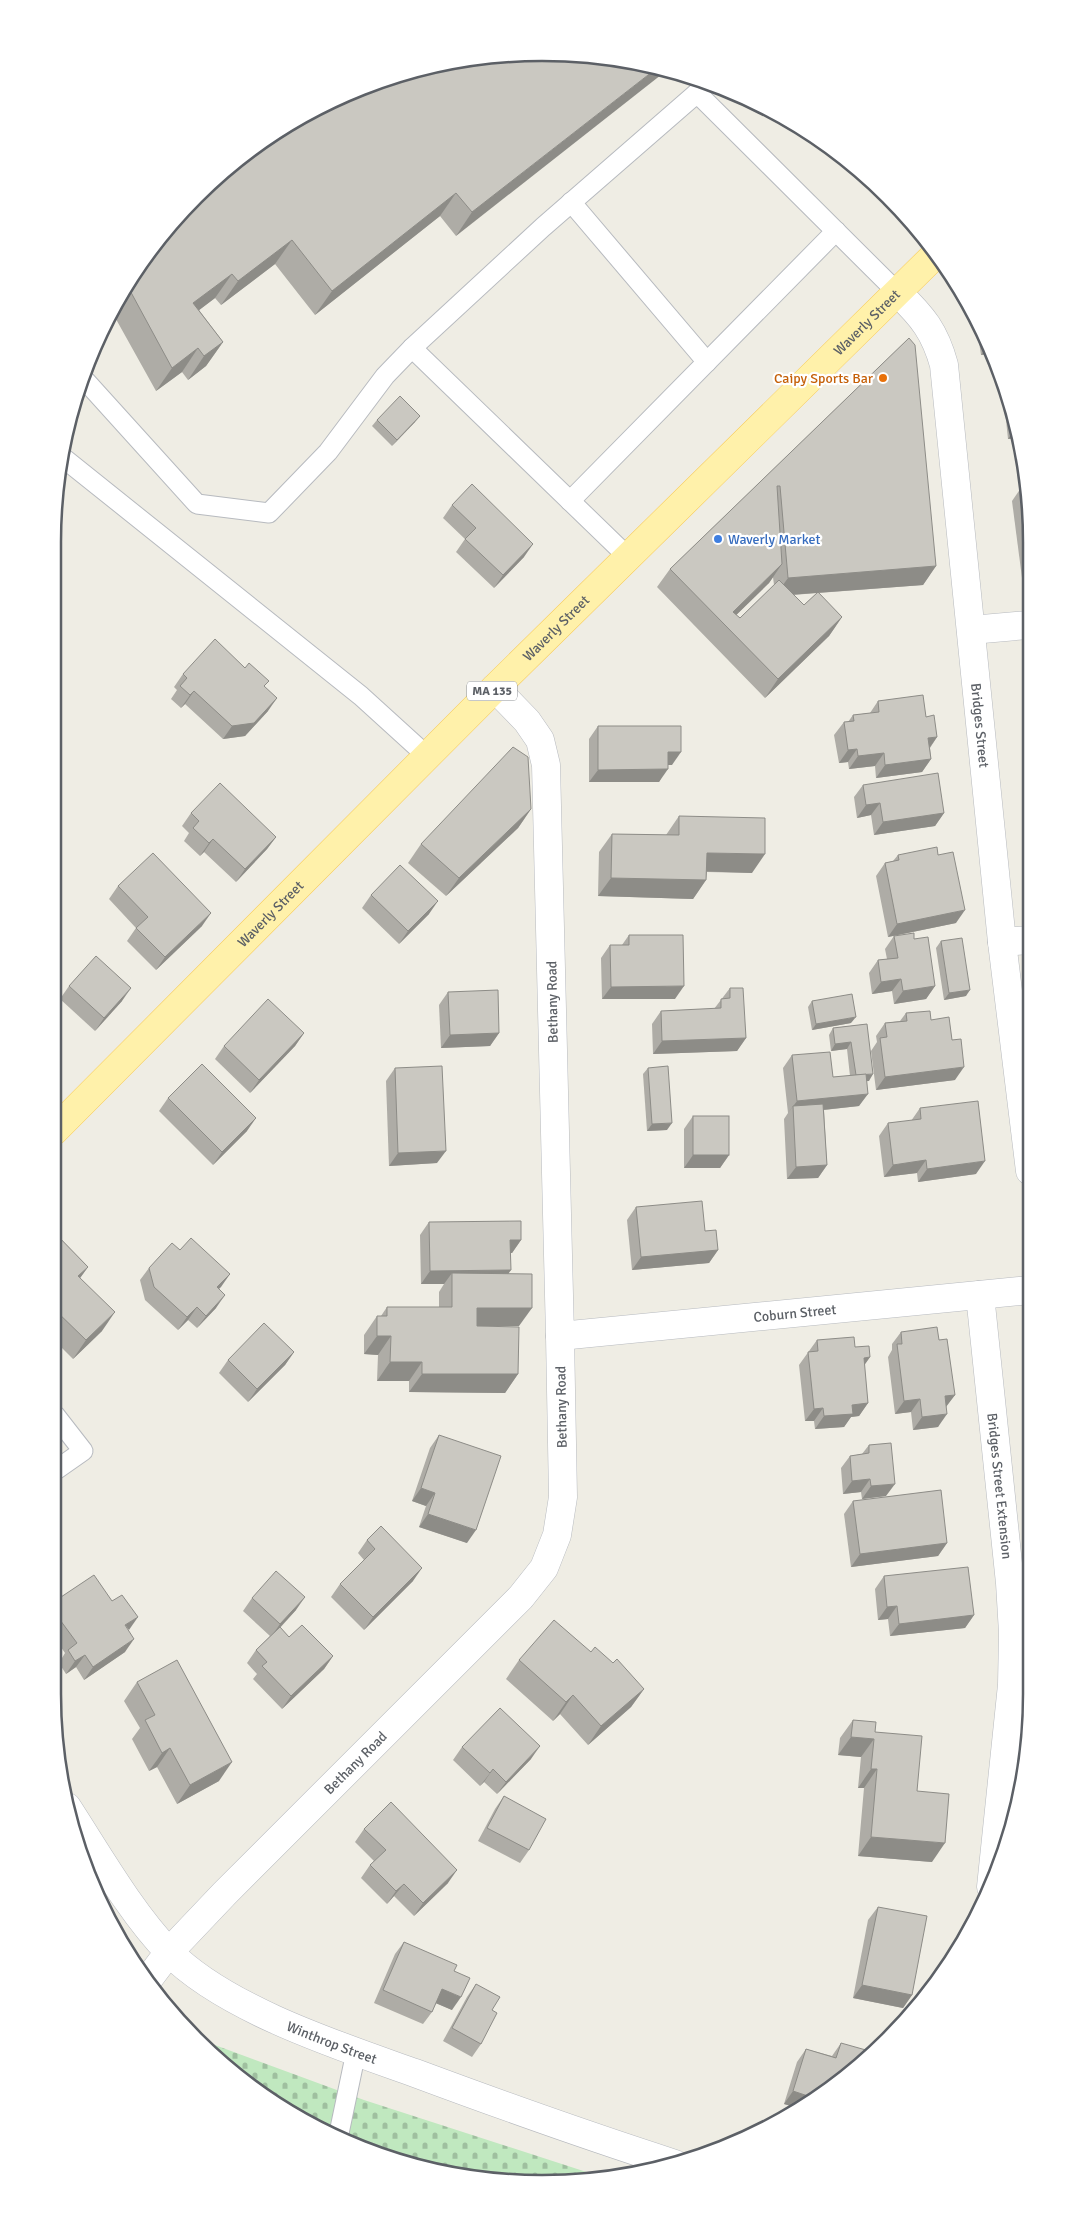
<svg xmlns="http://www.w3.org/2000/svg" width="1084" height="2236" font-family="Signika,sans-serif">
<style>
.cemetery{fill:url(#cemetery-stones)}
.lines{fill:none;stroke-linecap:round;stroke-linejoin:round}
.service-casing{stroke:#b7babf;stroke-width:21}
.minor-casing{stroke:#b7babf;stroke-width:29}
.tertiary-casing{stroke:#b7babf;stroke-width:29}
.primary-casing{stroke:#f8c954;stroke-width:29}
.service{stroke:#fff;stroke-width:19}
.minor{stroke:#fff;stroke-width:28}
.tertiary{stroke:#fff;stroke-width:28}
.primary{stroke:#fff1aa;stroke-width:28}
.wall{fill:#aeaca6;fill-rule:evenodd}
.shaded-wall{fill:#8d8c87}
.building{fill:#cac8c1;stroke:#8d8c87}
.food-dot{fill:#e8710a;stroke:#fff;stroke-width:2}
.shop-dot{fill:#3f7fe0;stroke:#fff;stroke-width:2}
.labels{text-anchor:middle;stroke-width:4.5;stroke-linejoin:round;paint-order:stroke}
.shield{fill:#fff;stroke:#8d9094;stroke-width:1}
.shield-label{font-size:12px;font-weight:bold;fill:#5c6066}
.street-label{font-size:14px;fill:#5c6066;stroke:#fff}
.food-label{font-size:14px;fill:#c56008;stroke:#fff;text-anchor:end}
.shop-label{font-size:14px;fill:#366cbe;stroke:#fff;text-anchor:start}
.rim{fill:none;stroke:#5c6066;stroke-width:2.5}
</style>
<defs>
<pattern id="cemetery-stones" width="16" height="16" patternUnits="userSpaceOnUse" patternTransform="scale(1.25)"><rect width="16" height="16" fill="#c0e8bf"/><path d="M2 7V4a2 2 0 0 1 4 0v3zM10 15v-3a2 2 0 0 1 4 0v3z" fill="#9fbf9f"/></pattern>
</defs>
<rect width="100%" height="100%" fill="#efede4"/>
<path class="cemetery" d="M196,2038L364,2100L608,2179C593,2181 577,2180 562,2181C545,2181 527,2184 509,2182C396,2175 274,2121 196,2038Z"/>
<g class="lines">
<defs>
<g id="service">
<polyline points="571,202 707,362"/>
<polyline points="83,378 197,504 269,513 328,452 385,376 412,348"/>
<polyline points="61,456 361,696 427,756"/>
<polyline points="570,501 836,231"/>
<polyline points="628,557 412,348 543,227 697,93 898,293"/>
<polyline points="53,1472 83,1451 55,1415"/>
<polyline points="338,2138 356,2052"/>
</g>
<g id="minor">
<path id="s1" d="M898,293C923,317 935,332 944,365L1002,942L1030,1171"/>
<polyline points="971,630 1028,625"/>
<polyline points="1002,942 1029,940"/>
<path id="s2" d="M980,1295L1010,1583L1013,1633L1012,1685L991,1887"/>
<path id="s3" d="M560,1336L1030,1290"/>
</g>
<g id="tertiary">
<path id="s4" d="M67,1807C97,1853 131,1913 169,1952C225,2009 339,2046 415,2073C501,2105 588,2136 675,2164"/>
<path id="s5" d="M147,1981L169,1952L225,1893L521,1597L544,1568L557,1535L563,1497L560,1336L546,765L540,740L527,721L495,688"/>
</g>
<g id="primary">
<path id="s6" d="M53,1132L495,688L936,254"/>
</g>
</defs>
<use href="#service" class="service-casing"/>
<use href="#minor" class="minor-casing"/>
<use href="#tertiary" class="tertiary-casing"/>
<use href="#primary" class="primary-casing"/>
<use href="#service" class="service"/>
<use href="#minor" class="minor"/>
<use href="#tertiary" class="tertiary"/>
<use href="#primary" class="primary"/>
</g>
<g class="wall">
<polygon points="638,62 456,236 440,216 315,315 275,264 221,305 215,298 199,310 223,342 206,366 188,380 182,372 156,391 112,312 135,270"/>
<polygon points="976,323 993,353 981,355"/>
<path d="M909,338L936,566L923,585L818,593L842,617L829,636L765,698L657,587L670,569ZM773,577L774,585L740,618L736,615L769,583ZM817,593L804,605L793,595Z"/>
<polygon points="1002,382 1017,438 1008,439"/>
<polygon points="377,420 415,422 392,446 372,426"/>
<polygon points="1025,482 1027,482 1028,601 1025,601 1012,501"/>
<polygon points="452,505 524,557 494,588 456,552 465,539 443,518"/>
<polygon points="183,674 265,687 268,711 245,736 223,739 185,704 181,708 171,699 177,690 174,687"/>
<polygon points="878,701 926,717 937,737 930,748 931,759 922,772 876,778 875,766 849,769 848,762 839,763 834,735 844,722 848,722 853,715 870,713"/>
<polygon points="598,726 672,765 668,765 659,782 589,782 589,739"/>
<polygon points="863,785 944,813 935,826 874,835 871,815 857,818 854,797"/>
<polygon points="531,809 518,828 446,896 408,863 421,844"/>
<polygon points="191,813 276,837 267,849 236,882 204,852 200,856 184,841 189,833 182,826"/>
<polygon points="679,816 752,873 707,872 706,880 693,899 598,896 599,852 612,834 666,835"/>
<polygon points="898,855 938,855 956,923 888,937 876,876 885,863 893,861"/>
<polygon points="118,886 202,926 156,970 127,941 136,928 109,899"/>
<polygon points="371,895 429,914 399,944 362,908"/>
<polygon points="629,935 675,999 602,999 601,958 610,945 622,945"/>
<polygon points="894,936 914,939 935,986 926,999 894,1004 892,991 872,994 869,973 878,960 887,959 885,949"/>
<polygon points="941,941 966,996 944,1000 936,948"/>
<polygon points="69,986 122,1001 95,1031 60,999"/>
<polygon points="730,988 746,1038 737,1051 653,1054 652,1024 661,1011 714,1009"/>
<polygon points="448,992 499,1033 490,1046 441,1048 439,1005"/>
<polygon points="812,1001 851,1023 812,1030 808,1007"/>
<polygon points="906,1013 931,1020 955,1080 876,1090 871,1051 877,1042 876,1036 885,1023 900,1021"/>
<polygon points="867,1024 869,1081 866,1081 859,1106 824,1110 827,1165 818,1178 787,1179 784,1119 788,1113 783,1068 792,1055 833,1077 850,1076 847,1049 831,1051 829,1035 833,1028"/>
<polygon points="304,1033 295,1046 250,1093 215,1059 224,1046"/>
<polygon points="395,1068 437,1163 389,1166 386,1081"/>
<polygon points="648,1068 667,1130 647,1131 643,1074"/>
<polygon points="168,1098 247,1131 213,1165 159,1111"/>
<polygon points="920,1108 976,1174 918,1182 917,1173 884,1177 879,1136 888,1123 911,1121"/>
<polygon points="693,1116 729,1155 720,1168 684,1168 684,1129"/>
<polygon points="636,1207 705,1231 718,1250 709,1263 632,1270 627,1220"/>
<polygon points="429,1222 521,1240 512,1253 511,1253 508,1274 519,1326 477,1326 518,1374 505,1393 409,1392 409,1381 377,1381 378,1355 364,1354 364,1335 377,1316 381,1316 387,1307 439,1307 439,1292 444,1284 421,1284 420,1235"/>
<polygon points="52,1230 88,1267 80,1278 102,1331 73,1359 52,1338"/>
<polygon points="180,1250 230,1274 218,1289 216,1308 197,1328 188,1320 178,1330 145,1300 140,1280 149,1268"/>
<polygon points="901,1332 939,1340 955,1395 946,1406 938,1427 913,1430 911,1412 895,1414 888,1357 892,1350 892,1344"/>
<polygon points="817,1340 855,1347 870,1357 864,1365 868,1403 859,1416 851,1417 844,1427 815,1429 814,1421 805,1421 799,1365"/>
<polygon points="294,1352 285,1365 248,1402 219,1373 228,1360"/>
<polygon points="439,1435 467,1543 419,1527 426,1506 412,1501 430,1448"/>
<polygon points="869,1445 886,1496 862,1499 861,1492 843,1494 841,1468 850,1456 862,1454"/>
<polygon points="853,1501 947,1543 938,1556 851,1567 844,1514"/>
<polygon points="367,1540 413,1581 364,1630 331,1597 340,1584 364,1560 358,1553"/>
<polygon points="884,1576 974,1615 965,1628 890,1636 888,1619 878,1620 875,1589"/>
<polygon points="252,1598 296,1610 280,1628 289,1637 333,1656 324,1669 282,1709 253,1679 257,1674 247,1663 256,1650 270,1636 243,1611"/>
<polygon points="52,1603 128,1630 125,1652 84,1680 76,1667 66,1674 59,1663 65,1653 52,1634"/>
<polygon points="591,1652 613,1663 644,1689 631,1707 588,1745 560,1714 553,1721 506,1679 519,1660"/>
<polygon points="137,1682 219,1781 177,1804 157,1767 149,1771 132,1739 140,1728 124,1701"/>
<polygon points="853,1720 875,1732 917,1791 932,1862 858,1856 864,1788 858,1788 861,1757 838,1755 840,1738"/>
<polygon points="462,1747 531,1759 497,1794 484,1782 480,1786 453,1760"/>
<polygon points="504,1796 529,1850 520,1863 478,1841 495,1809"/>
<polygon points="364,1829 448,1883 414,1916 394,1896 387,1904 361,1878 370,1865 374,1861 355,1842"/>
<polygon points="878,1907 912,1995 903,2008 853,1998 868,1920"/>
<polygon points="404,1942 454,1971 452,2010 436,2003 432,2012 423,2024 374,2003 395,1954"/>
<polygon points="476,1984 492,2010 481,2044 472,2057 443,2041 467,1997"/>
<polygon points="841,2043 840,2083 798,2108 784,2104 797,2062 806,2049 832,2056"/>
</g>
<g class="shaded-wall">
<polygon points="657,68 666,71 456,236 472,212"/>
<polygon points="456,193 440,216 315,315 332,291"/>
<polygon points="292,240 275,264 221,305 238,281"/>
<polygon points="232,274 215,298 177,327 193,303"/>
<polygon points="223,342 206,366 188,380 204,356"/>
<polygon points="988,345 993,353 981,355"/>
<polygon points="198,348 182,372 156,391 172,368"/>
<polygon points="420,416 415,422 392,446 397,440"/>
<polygon points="1014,429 1017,438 1008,439"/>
<polygon points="533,544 524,557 494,588 503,575"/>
<polygon points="782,564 769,583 725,626 733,612"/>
<polygon points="936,566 923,585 775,596 788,578"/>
<polygon points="842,617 829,636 765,698 778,679"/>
<polygon points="194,691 185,704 181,708 190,695"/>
<polygon points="277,698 268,711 245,736 223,739 232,726"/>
<polygon points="937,737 928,750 928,738"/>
<polygon points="857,749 848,762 839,763 848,750"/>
<polygon points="668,752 681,752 672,765 659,765"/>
<polygon points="884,753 875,766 849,769 858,756"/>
<polygon points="931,759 922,772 876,778 885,765"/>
<polygon points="668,769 659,782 589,782 598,770"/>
<polygon points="880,803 871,815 857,818 866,805"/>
<polygon points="531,809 518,828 446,896 459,878"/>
<polygon points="944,813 935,826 874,835 883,822"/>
<polygon points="276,837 267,849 236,882 245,869"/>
<polygon points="213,839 204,852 200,856 209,843"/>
<polygon points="707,853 765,854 752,873 694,871"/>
<polygon points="611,878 706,880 693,899 598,896"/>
<polygon points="438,901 429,914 399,944 408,931"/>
<polygon points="965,910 956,923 888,937 897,924"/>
<polygon points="211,913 202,926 156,970 165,957"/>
<polygon points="901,979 892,991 872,994 881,982"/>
<polygon points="684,986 675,999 602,999 611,987"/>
<polygon points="935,986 926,999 894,1004 903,991"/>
<polygon points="131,988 122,1001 95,1031 104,1018"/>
<polygon points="970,990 966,996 944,1000 949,993"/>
<polygon points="856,1017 851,1023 812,1030 816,1024"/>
<polygon points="304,1033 295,1046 250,1093 259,1080"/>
<polygon points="499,1033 490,1046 441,1048 450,1035"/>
<polygon points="746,1038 737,1051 653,1054 662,1041"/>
<polygon points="851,1042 847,1049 831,1051 835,1044"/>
<polygon points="964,1067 955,1080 876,1090 885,1077"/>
<polygon points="873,1074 869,1081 851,1082 856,1076"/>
<polygon points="868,1094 859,1106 794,1113 793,1106 788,1113 797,1101"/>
<polygon points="256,1118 247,1131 213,1165 222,1152"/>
<polygon points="672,1123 667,1130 647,1131 652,1124"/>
<polygon points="446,1151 437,1163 389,1166 398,1153"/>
<polygon points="693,1155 729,1155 720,1168 684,1168"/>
<polygon points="926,1160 917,1173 884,1177 893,1165"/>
<polygon points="985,1161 976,1174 918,1182 927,1169"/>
<polygon points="827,1165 818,1178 787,1179 796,1167"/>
<polygon points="510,1240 521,1240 512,1253 501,1253"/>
<polygon points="718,1250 709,1263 632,1270 641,1257"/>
<polygon points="88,1267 75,1285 78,1276"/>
<polygon points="511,1270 502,1283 452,1273 444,1284 421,1284 430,1271"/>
<polygon points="230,1274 221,1287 208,1300 217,1287"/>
<polygon points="225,1295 216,1308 197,1328 206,1316"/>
<polygon points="197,1307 188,1320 178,1330 187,1317"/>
<polygon points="477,1308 532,1308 519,1326 464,1326"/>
<polygon points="115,1312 102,1331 73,1359 86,1340"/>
<polygon points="377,1336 391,1336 378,1355 364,1354"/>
<polygon points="294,1352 285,1365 248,1402 257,1389"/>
<polygon points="870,1357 861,1370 864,1358"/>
<polygon points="390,1362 422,1362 409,1381 377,1381"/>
<polygon points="422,1374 518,1374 505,1393 409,1392"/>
<polygon points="955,1395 946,1407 945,1396"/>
<polygon points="920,1399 911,1412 895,1414 904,1401"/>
<polygon points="868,1403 859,1416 851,1417 844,1427 815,1429 824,1416 852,1405"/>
<polygon points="823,1408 814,1421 805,1421 814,1409"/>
<polygon points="947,1414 938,1427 913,1430 922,1417"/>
<polygon points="870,1479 861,1492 843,1494 852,1481"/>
<polygon points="895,1484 886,1496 862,1499 871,1486"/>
<polygon points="421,1488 435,1493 426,1506 412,1501"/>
<polygon points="428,1514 476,1530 467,1543 419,1527"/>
<polygon points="947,1543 938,1556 851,1567 860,1554"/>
<polygon points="422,1568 413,1581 364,1630 373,1617"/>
<polygon points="305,1597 296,1610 271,1637 280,1624"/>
<polygon points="897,1606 888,1619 878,1620 887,1607"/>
<polygon points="974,1615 965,1628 890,1636 899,1624"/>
<polygon points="138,1617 129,1630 125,1625"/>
<polygon points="134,1639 125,1652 84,1680 93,1667"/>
<polygon points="85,1655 76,1667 66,1674 75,1661"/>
<polygon points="333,1656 324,1669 282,1709 291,1696"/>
<polygon points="644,1689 631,1707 588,1745 601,1726"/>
<polygon points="573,1695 560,1714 553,1721 566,1702"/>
<polygon points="851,1737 874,1739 861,1757 838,1755"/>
<polygon points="540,1746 531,1759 497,1794 506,1782"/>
<polygon points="170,1748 157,1767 149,1771 162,1753"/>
<polygon points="232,1762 219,1781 177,1804 190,1785"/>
<polygon points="493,1769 484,1782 480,1786 490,1773"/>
<polygon points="871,1769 877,1769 864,1788 858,1788"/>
<polygon points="871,1837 945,1843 932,1862 858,1856"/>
<polygon points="457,1870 448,1883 414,1916 423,1903"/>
<polygon points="404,1884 394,1896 387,1904 396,1891"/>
<polygon points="862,1985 912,1995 903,2008 853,1998"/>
<polygon points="442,1989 461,1997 452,2010 433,2002"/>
<polygon points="793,2091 811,2097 807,2103 798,2108 784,2104"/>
</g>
<g class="building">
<polygon points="542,52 638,62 657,68 472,212 456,193 332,291 292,240 238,281 232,274 193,303 223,342 204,356 198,348 172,368 127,285 135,270 196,196 270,135 355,90 447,62"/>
<polygon points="909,338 915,345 936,566 788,578 780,486 777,486 782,564 733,612 740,618 779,580 804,605 818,592 842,617 778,679 670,569"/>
<polygon points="400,396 420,416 397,440 377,420"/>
<polygon points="1025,482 1027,482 1027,500"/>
<polygon points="472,484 533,544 503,575 465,539 476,528 452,505"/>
<polygon points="215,639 245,668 249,663 269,681 264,686 277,698 254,723 232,726 194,691 190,695 180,686 187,678 183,674"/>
<polygon points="923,695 926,717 934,715 937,737 928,738 931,759 885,765 884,753 858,756 857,749 848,750 844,722 854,721 853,715 879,712 878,701"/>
<polygon points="598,726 681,726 681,752 668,752 668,769 598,770"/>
<polygon points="513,747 528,757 531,809 459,878 421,844"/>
<polygon points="938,773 944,813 883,822 880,803 866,805 863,785"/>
<polygon points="220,783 276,837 245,869 213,839 209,843 193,828 199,821 191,813"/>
<polygon points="679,816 765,818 765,854 707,853 706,880 611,878 612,834 679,835"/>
<polygon points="937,847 938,855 953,852 965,910 897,924 885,863 899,860 898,855"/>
<polygon points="153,853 211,913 165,957 136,928 148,917 118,886"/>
<polygon points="400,865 438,901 408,931 371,895"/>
<polygon points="914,933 914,939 928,937 935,986 903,991 901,979 881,982 878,960 898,958 894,936"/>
<polygon points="629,935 683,935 684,986 611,987 610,945 629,945"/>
<polygon points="962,938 970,990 949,993 941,941"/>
<polygon points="96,956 131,988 104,1018 69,986"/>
<polygon points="730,988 743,988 746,1038 662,1041 661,1011 721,1008 721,999 730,998"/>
<polygon points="498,990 499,1033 450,1035 448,992"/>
<polygon points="852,994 856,1017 816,1024 812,1001"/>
<polygon points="268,999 304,1033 259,1080 224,1046"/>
<polygon points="930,1011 931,1020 949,1017 952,1040 961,1039 964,1067 885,1077 880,1038 887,1037 885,1023 907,1021 906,1013"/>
<polygon points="867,1024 873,1074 856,1075 851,1042 835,1044 833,1028"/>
<polygon points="830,1052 833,1077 866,1074 868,1094 797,1101 792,1055"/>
<polygon points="202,1064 256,1118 222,1152 168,1098"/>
<polygon points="442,1066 446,1151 398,1153 395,1068"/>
<polygon points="668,1066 672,1123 652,1124 648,1068"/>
<polygon points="978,1101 985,1161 927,1169 926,1160 893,1165 888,1123 921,1119 920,1108"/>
<polygon points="823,1104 827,1165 796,1167 793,1106"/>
<rect x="693" y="1116" width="36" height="39"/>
<polygon points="702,1201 705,1231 716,1230 718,1250 641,1257 636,1207"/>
<polygon points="521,1221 521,1240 510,1240 511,1270 430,1271 429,1222"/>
<polygon points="52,1230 88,1267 78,1276 115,1312 86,1340 52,1307"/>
<polygon points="191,1238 230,1274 217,1287 225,1295 206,1316 197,1307 187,1317 154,1287 149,1268 172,1243 180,1250"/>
<polygon points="452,1273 532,1274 532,1308 477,1308 477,1326 519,1327 518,1374 422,1374 422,1362 390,1362 391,1336 377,1336 377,1316 387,1316 387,1307 452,1307"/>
<polygon points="264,1323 294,1352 257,1389 228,1360"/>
<polygon points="937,1327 939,1340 947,1339 955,1395 945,1396 947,1414 922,1417 920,1399 904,1401 897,1344 902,1344 901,1332"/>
<polygon points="854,1337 855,1347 869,1346 870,1357 864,1358 868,1403 852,1405 853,1414 824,1416 823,1408 814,1409 808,1352 818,1351 817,1340"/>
<polygon points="439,1435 501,1456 476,1530 428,1514 435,1493 421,1488"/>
<polygon points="891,1443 895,1484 871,1486 870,1479 852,1481 850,1456 869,1453 869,1445"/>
<polygon points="941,1490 947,1543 860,1554 853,1501"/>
<polygon points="381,1526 422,1568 373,1617 340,1584 375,1549 367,1540"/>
<polygon points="968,1567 974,1615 899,1624 897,1606 887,1607 884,1576"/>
<polygon points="276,1571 305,1597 280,1624 252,1598"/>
<polygon points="94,1575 112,1601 122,1595 138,1617 125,1625 134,1639 93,1667 85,1655 75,1661 68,1650 77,1643 52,1609 52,1603"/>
<polygon points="554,1620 591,1652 595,1647 613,1663 617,1659 644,1689 601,1726 573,1695 566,1702 519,1660"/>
<polygon points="302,1625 333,1656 291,1696 262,1666 267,1662 256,1650 280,1627 289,1637"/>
<polygon points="177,1660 232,1762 190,1785 170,1748 162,1753 145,1720 155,1715 137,1682"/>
<polygon points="500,1708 540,1746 506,1782 493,1769 490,1773 462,1747"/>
<polygon points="853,1720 876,1722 875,1732 922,1736 917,1791 949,1794 945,1843 871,1837 877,1769 871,1769 874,1739 851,1737"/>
<polygon points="504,1796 546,1819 529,1850 487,1828"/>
<polygon points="391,1802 457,1870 423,1903 404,1884 396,1891 370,1865 386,1850 364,1829"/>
<polygon points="878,1907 927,1916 912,1995 862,1985"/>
<polygon points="404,1942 457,1965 454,1971 470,1978 461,1997 442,1989 432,2012 383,1990"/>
<polygon points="476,1984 500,1997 492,2010 497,2013 481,2044 452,2028"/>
<polygon points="841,2043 873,2052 873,2054 840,2083 810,2101 811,2097 793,2091 806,2049 836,2058"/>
</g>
<circle class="food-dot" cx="883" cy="378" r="5"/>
<circle class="shop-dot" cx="718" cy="539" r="5"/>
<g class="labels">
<rect class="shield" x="467" y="681.5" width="50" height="19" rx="4"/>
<g class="shield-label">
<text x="492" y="695">MA 135</text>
</g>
<g class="street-label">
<text dy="5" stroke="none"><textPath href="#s6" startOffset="1148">Waverly Street</textPath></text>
<text dy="5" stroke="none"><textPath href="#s6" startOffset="712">Waverly Street</textPath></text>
<text dy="5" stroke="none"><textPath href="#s1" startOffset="449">Bridges Street</textPath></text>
<text dy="5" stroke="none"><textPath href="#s6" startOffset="308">Waverly Street</textPath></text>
<text transform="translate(552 1002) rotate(-91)" y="5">Bethany Road</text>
<text dy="5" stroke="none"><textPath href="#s3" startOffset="236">Coburn Street</textPath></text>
<text transform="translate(561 1407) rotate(-91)" y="5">Bethany Road</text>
<text dy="5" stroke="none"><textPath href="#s2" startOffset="192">Bridges Street Extension</textPath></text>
<text dy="5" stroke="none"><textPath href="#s5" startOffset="302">Bethany Road</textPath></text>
<text dy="5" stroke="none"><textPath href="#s4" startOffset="365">Winthrop Street</textPath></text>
</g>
<g class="food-label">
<text x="873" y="383">Caipy Sports Bar</text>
</g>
<g class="shop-label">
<text x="728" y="544">Waverly Market</text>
</g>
</g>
<path d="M0 0H1084V2236H0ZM542 61H542A481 481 0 0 1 1023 542V1694A481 481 0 0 1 542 2175H542A481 481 0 0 1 61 1694V542A481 481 0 0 1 542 61Z" fill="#fff" fill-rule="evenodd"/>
<path class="rim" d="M542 61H542A481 481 0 0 1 1023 542V1694A481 481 0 0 1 542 2175H542A481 481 0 0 1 61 1694V542A481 481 0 0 1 542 61Z"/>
</svg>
